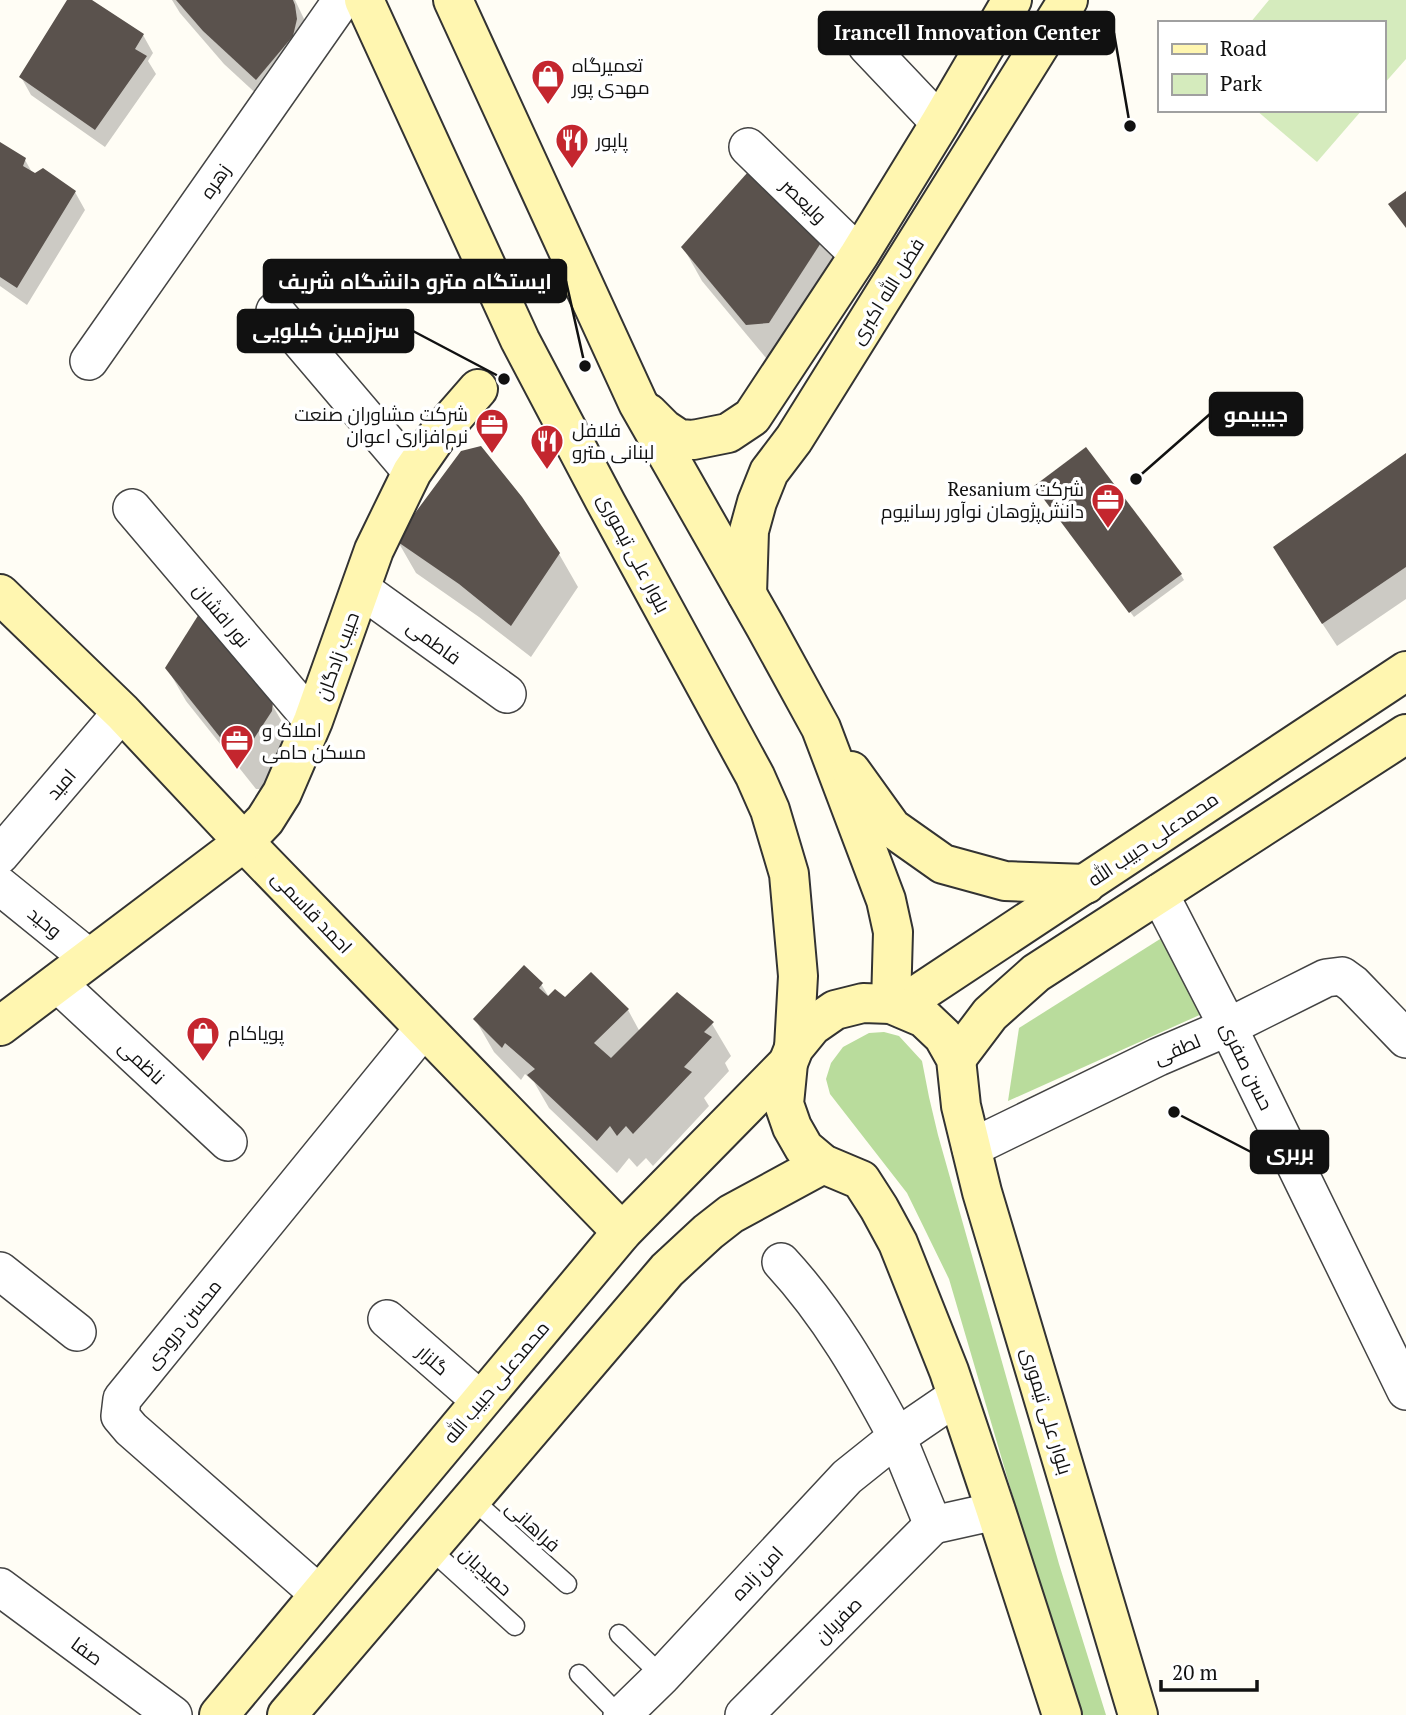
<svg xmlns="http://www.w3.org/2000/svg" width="1406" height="1715" font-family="'PT Serif',Cairo,serif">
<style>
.green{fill:#d5ebbd}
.forest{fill:#b9dc9c}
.shadow{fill:#0003}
.building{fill:#5a524d}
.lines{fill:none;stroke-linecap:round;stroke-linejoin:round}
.lane-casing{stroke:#444;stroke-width:21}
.street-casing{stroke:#444;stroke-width:40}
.secondary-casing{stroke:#333;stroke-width:42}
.lane{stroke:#fff;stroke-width:18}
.street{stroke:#fff;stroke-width:37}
.secondary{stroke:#fff6b0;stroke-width:38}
.labels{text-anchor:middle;stroke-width:7;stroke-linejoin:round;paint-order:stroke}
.poi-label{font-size:19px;fill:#111;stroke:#fff;text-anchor:start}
.street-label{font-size:19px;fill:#111;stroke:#fff}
.leader{fill:none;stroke:#111;stroke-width:2.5}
.callout-dot{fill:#111;stroke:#fff;stroke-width:2.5}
.callout{fill:#111;stroke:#111;stroke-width:2.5}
.callout-label{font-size:21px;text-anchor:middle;font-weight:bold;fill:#fff}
</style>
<rect width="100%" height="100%" fill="#fffdf5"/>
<g class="green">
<polygon points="1269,0 1406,0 1406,59 1383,85 1383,23 1250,23"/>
<polygon points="1256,110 1362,110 1317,162"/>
</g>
<g class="forest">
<polygon points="1168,934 1204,1013 1008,1101 1019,1028"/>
<polygon points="884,1032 899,1036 922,1061 929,1097 938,1135 1059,1564 1106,1715 1077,1715 949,1279 907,1193 830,1094 826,1079 831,1063 843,1047 869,1033"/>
</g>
<g class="shadow">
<polygon points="69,0 89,0 143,35 153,53 148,61 156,74 105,147 31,95 21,77"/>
<polygon points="172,0 295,0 314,40 276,112 224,64 180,13"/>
<polygon points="0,144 25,160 33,174 75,192 85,210 27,305 0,286"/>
<polygon points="825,236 844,269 788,356 766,358 702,281 683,247"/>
<polygon points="1406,455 1406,599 1337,646 1288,571"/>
<polygon points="1039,491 1181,575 1184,580 1134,617"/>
<polygon points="397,540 559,554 578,587 531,657 479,617 416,573"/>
<polygon points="167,668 271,703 291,737 290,745 261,789 256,789 186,701"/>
<polygon points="541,984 549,997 628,1010 640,1032 677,994 712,1024 731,1056 725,1063 729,1071 704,1098 709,1106 653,1166 646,1158 637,1167 629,1158 617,1173 549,1108 534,1082 525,1074 521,1080 494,1052 475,1019"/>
</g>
<g class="building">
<polygon points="67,0 92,0 144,34 135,49 147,56 95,130 19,77"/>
<polygon points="176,0 293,0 295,5 297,19 293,36 256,80 203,31"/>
<polygon points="0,142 26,158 23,166 35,173 43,168 76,191 17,288 0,277"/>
<polygon points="756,163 826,235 769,323 746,325 681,247"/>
<polygon points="1406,191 1406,228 1388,204"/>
<polygon points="481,446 522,497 560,553 511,626 459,584 395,540 461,451"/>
<polygon points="1086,447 1182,574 1129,613 1034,486"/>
<polygon points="1406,453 1406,567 1322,624 1273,547"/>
<polygon points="199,614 273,702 272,711 242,757 235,756 165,668"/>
<polygon points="524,965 543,983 539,988 548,996 555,989 565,997 591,972 629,1009 594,1043 611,1058 677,992 714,1022 704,1032 712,1037 684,1067 692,1072 633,1134 626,1126 617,1136 610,1126 597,1141 527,1075 535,1069 505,1043 502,1048 473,1019"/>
</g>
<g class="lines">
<defs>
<g id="lane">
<polyline points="472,1499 567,1584"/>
<polyline points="429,1548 515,1626"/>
<polyline points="619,1634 662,1676"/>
<polyline points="579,1674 619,1715"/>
</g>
<g id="street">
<polyline points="867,46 940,123"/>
<polyline points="748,147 859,255"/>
<polyline points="275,311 412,472"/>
<polyline points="89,361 342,0"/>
<polyline points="132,508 313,721"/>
<polyline points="361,589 507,694"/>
<polyline points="0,855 122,712"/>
<polyline points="0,886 89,958"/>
<polyline points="1159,893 1228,1027 1406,1391"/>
<polyline points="57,983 228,1142"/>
<polyline points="971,1148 1158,1057 1228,1027 1326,978 1342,976 1353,984 1406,1039"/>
<polyline points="0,1271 77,1332"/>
<polyline points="387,1319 480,1400"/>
<polyline points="957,1396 897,1437 933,1525 996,1511"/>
<polyline points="0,1587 173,1715"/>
<polyline points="319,1594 131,1429 120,1416 122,1399 424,1028"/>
<path d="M622,1715L662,1676L847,1477L897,1437C864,1375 829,1314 781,1262"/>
<polyline points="744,1715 933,1525"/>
</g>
<g id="secondary">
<polyline points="364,0 520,340 606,503 755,776 770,810 789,874 798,976 794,1048"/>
<polyline points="453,0 638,403 765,626 821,728 886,900 893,932 891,1004"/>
<polyline points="648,413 664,429 679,439 693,440 728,433 752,417 859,255 940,123 1012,0"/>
<polyline points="0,594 122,712 244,842 622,1232"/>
<polyline points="747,594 749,531 757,502 769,472 794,439 1068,0"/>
<polyline points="851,771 892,828 943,864 1005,881 1086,884"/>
<polyline points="900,1006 1406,671"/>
<polyline points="0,1026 244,842 265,820 282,793 313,721 374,550 412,472 437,436 478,389"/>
<polyline points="956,1059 990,1014 1036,973 1406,734"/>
<polyline points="219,1715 622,1232 788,1063"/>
<polyline points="287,1715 667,1270 708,1232 731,1214 823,1164"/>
<polyline points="1062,1715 996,1511 949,1371 898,1243 879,1208 861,1180 823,1164 804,1148 792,1127 784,1104 788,1063 794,1048 812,1026 835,1010 863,1003 891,1004 924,1018 943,1036 956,1059 961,1106 982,1192 1138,1715"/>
</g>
</defs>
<use href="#lane" class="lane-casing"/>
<use href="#street" class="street-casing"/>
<use href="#secondary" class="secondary-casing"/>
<use href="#lane" class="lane"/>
<use href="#street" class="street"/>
<use href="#secondary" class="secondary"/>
</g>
<defs>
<symbol id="shop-pin" viewBox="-11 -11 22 30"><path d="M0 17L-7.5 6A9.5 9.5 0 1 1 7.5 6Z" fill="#c4262e" stroke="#fff"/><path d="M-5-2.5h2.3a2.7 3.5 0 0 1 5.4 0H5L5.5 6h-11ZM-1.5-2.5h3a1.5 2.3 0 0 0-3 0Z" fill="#fff"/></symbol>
<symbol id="restaurant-pin" viewBox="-11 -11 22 30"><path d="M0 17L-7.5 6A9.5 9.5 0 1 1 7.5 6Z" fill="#c4262e" stroke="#fff"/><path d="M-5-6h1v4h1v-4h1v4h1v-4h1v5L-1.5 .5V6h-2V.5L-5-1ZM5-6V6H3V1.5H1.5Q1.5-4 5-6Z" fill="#fff"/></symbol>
<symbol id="office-pin" viewBox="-11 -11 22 30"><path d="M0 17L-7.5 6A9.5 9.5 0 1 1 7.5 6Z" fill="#c4262e" stroke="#fff"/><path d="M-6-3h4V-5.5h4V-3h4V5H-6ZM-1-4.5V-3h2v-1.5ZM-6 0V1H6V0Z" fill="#fff"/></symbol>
</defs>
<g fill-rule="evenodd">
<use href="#shop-pin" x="529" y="57" width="38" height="52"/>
<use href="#restaurant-pin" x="553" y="121" width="38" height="52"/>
<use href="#office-pin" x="473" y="406" width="38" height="52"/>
<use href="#restaurant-pin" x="528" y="422" width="38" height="52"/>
<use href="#office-pin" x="1089" y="481" width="38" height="52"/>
<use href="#office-pin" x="218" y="722" width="38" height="52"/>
<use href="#shop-pin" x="184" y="1014" width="38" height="52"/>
</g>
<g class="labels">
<g class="poi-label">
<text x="572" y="72">تعمیرگاه<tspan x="572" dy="22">مهدی پور</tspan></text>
<text x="596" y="147">پاپور</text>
<text x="468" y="421" text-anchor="end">شرکت مشاوران صنعت<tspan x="468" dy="22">نرم‌افزاری اعوان</tspan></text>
<text x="572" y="437">فلافل<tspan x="572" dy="22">لبنانی مترو</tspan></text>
<text x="1084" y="496" text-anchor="end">Resanium شرکت<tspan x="1084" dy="22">دانش‌پژوهان نوآور رسانیوم</tspan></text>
<text x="262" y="737">املاک و<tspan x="262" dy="22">مسکن حامی</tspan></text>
<text x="228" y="1040">پویاکام</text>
</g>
<g class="street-label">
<text transform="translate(215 181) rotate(-55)" y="7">زهره</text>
<text transform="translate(804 201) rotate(44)" y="7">ولیعصر</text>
<text transform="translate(887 291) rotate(-58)" y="7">فضل الله اکبری</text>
<text transform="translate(634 553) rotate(62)" y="7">بلوار علی تیموری</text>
<text transform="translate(222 615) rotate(50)" y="7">نور افشان</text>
<text transform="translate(434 642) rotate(36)" y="7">فاطمی</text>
<text transform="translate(337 656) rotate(-70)" y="7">حبیب زادگان</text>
<text transform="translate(61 784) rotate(-49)" y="7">امید</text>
<text transform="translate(1153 839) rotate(-34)" y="7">محمدعلی حبیب الله</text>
<text transform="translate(312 912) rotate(46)" y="7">احمد قاسمی</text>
<text transform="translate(45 922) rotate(39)" y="7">وحید</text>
<text transform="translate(1177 1049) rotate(-23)" y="7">لطفی</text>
<text transform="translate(142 1062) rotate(43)" y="7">ناظمی</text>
<text transform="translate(1247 1066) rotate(64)" y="7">حسن صفری</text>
<text transform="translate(183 1324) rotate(-51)" y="7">محسن درودی</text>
<text transform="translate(433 1360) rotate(41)" y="7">گلزار</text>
<text transform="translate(496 1382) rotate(-50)" y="7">محمدعلی حبیب الله</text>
<text transform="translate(1047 1411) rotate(73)" y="7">بلوار علی تیموری</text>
<text transform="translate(533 1526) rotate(42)" y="7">فراهانی</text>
<text transform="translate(486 1571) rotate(42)" y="7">حمیدیان</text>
<text transform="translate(757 1573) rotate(-47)" y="7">امن زاده</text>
<text transform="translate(838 1620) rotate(-45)" y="7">صفریان</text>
<text transform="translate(87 1651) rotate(36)" y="7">صفا</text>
</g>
</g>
<path class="leader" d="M1130 126L1114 33M585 366L566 281M504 379L413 331M1136 479L1210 414M1174 1112L1251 1152"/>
<g class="callout-dot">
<circle cx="1130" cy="126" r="7"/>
<circle cx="585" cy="366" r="7"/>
<circle cx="504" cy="379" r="7"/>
<circle cx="1136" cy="479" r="7"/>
<circle cx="1174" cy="1112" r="7"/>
</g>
<g class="callout">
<rect x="819" y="12" width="295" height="42" rx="7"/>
<rect x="264" y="260" width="302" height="42" rx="7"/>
<rect x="238" y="310" width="175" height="42" rx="7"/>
<rect x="1210" y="393" width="92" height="42" rx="7"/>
<rect x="1251" y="1131" width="77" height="42" rx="7"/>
</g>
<g class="callout-label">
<text x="967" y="40">Irancell Innovation Center</text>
<text x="415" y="289">ایستگاه مترو دانشگاه شریف</text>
<text x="326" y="338">سرزمین کیلویی</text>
<text x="1256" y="422">جیبیمو</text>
<text x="1290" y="1160">بربری</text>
</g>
<rect x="1158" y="21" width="228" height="91" fill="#ffffff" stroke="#a0a0a0" stroke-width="2"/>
<rect x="1172" y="44" width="35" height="10" fill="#fff6b0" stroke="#a0a0a0" stroke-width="2"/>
<text x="1220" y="56" font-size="21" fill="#111111">Road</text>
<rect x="1172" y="74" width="35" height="21" fill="#d5ebbd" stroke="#a0a0a0" stroke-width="2"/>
<text x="1220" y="91" font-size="21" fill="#111111">Park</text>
<path d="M1161 1680v10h96v-10" fill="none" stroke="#111111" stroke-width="3.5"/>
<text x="1172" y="1680" font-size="21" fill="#111111" stroke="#ffffff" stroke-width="5" paint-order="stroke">20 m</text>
</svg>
